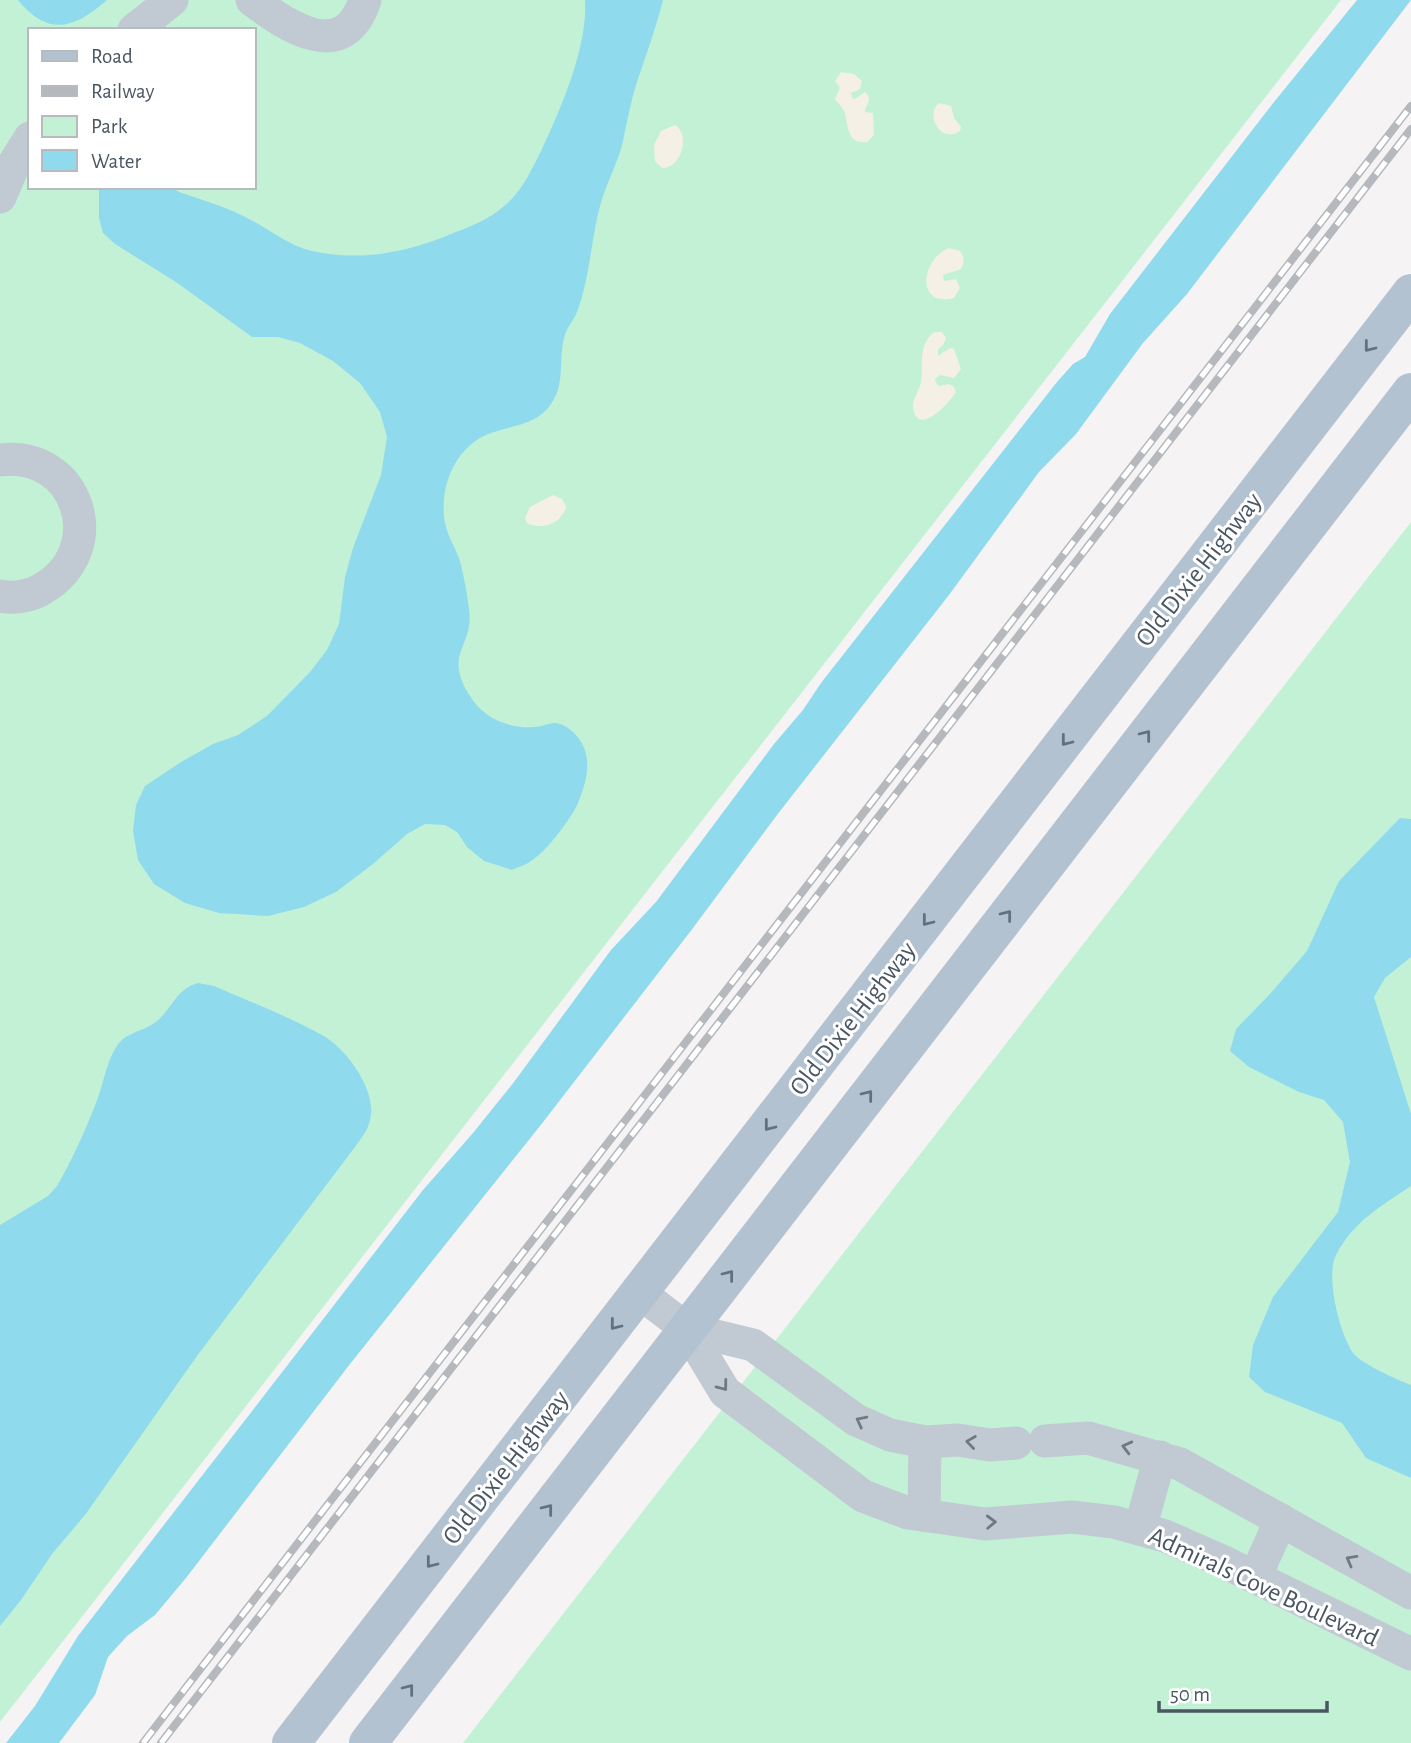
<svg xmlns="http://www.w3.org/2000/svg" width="1411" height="1743" font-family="'Alegreya Sans',sans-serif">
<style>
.green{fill:#c3f1d5;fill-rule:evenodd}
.sand{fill:#f5f0e5}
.water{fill:#90daee}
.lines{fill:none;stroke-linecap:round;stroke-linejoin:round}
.minor{stroke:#c1cad2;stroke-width:33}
.major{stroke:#b3c2d1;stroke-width:38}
.rail-casing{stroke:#b5b8bd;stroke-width:8}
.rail{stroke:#fff;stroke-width:5;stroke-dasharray:16;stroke-linecap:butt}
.oneway{stroke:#64717d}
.oneway2{stroke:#6e7983}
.labels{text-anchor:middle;stroke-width:6;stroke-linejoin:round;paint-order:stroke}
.street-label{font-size:26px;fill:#4a5661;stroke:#fff}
</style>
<rect width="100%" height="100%" fill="#f5f3f3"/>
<g class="green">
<path d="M0,0H1341L0,1722ZM30,30H254V187H30Z"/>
<polygon points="1411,522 1411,1743 463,1743"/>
</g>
<g class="sand">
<path d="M841,72L854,74L862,81L860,89L851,93L852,98L855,99L865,92C874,101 865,104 865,112L873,113L874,135L867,142C847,144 849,128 845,114C844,108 838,104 835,99L840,88L835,81Z"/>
<path d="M939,103L951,106L954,118L961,127L960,131C942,144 924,116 939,103Z"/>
<path d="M675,125C691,135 681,169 662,168L655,161L654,145L661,131Z"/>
<path d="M949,248L960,251C964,257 965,262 961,269L943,275L944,281L956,279L960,288L954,298C916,308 920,260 949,248Z"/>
<path d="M934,332H942L946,338L943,345L938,349V356L950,348L954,349L961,369L954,378L940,375L935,379L936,383L939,386L949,384L954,387L956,392C950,402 918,438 913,408C912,400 919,391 921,382C924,363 917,347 934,332Z"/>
<path d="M553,495L562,499L566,506C563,523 542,531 527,523L525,518L530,507Z"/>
</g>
<g class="water">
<path d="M18,0H107C74,29 48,37 18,0Z"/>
<path d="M585,0H663C656,28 646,55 637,82C630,103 627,124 622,145C617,163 609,179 603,196C591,233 591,275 577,312C574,320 567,327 565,335C558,356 565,379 554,399C540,425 516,424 491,433C457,445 441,482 444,516C445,533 455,546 460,561C464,577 467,593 469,609C475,646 442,653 470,696C483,718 509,729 534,727C541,727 549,723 555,723C563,724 569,728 574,733C594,753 588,779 578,803C571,819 546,852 531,861C526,865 518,867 512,870L484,861L467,847L457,832L445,825L425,824L407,834L373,864L336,892L304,907L268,916L219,913L185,903L154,884L138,860L133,831L136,805L145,786L181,762L213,744L238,735L267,716L310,672L327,650L339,624L345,577L353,548L381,475L387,437L380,412L360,383L333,361L300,343L278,337H252L176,282L115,244L103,233L99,218V187C118,187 150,184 168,187C173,188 178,192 182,193C206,201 229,208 251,220C272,231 289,246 312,251C363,262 409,252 456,232C472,226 489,219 503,207C521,193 531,171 541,151C561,109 588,46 585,0Z"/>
<polygon points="1357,0 1411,0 1187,294 1143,343 1076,434 1039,472 949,595 777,815 693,928 540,1126 350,1364 186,1578 155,1615 127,1636 108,1657 95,1695 59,1743 6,1743 35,1706 78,1636 423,1190 473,1133 514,1082 611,950 656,902 774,744 803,710 821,683 1057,382 1073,364 1085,357 1110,314 1274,102"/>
<path d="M1400,818L1411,819V957L1385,978L1374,997L1411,1114V1186C1380,1207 1354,1221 1336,1255C1325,1276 1340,1336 1354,1354C1362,1364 1398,1380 1411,1385V1478L1366,1458L1342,1423L1265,1392L1249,1377L1253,1345L1273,1297L1338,1212L1350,1162L1343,1122L1324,1100L1299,1092L1249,1067L1230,1051L1236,1029L1270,994L1307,951L1339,881Z"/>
<path d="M198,983L214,986C250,1002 288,1016 322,1035C346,1048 378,1091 370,1120C368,1129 363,1136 358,1143L197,1356L85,1515L52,1554L21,1600L0,1626V1225L48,1196L57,1186C72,1160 85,1131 96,1103C104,1084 106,1060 119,1043C128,1032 144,1031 156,1022C172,1009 176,989 198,983Z"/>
</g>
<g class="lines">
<g class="minor">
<path d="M252,0C288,27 344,65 365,0"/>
<polyline points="134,30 172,0"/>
<polyline points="0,197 15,162 30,138"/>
<path d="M0,460C78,450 111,549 42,589C31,596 13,599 0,596"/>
<polyline points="640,1293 687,1329 725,1392 863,1496 908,1513 985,1524 1072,1517 1114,1522 1165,1536 1222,1561 1411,1654"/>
<polyline points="687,1329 753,1345 856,1420 890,1435 925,1442 958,1440 990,1445 1016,1443"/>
<polyline points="1045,1441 1088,1438 1180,1464 1411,1593"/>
<polyline points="924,1515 925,1442"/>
<polyline points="1140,1529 1160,1457"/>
<polyline points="1255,1577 1281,1520"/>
</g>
<g class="major">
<polyline points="291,1743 1411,293"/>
<polyline points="368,1743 1411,392"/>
</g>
<defs>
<g id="rail">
<polyline points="143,1743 1411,106"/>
<polyline points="161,1743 1411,129"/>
</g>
</defs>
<use href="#rail" class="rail-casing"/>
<use href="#rail" class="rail"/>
</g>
<defs><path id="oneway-chevron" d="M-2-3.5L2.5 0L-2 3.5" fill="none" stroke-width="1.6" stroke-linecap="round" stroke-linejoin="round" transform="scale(1.75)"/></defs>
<g class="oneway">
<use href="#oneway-chevron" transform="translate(1369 347) rotate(128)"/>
<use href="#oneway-chevron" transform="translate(1146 735) rotate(-52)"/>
<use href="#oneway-chevron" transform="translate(1066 741) rotate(128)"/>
<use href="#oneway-chevron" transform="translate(1007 915) rotate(-52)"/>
<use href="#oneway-chevron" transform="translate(927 921) rotate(128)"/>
<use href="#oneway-chevron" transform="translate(868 1095) rotate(-52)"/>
<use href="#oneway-chevron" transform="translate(769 1126) rotate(128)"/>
<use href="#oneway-chevron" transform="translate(729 1275) rotate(-52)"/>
<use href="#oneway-chevron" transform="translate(615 1325) rotate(128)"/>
<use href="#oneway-chevron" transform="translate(548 1509) rotate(-52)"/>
<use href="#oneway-chevron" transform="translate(431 1563) rotate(128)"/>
<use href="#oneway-chevron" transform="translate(409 1689) rotate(-52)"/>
</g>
<g class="oneway2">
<use href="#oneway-chevron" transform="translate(723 1386) rotate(53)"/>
<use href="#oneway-chevron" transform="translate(861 1421) rotate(-153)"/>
<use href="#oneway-chevron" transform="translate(971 1442) rotate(-172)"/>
<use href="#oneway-chevron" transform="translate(1127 1447) rotate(-166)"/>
<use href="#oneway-chevron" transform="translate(991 1522) rotate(-2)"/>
<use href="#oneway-chevron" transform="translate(1351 1560) rotate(-151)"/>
</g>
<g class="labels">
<g class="street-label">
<text transform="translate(1198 569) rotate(-52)" y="9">Old Dixie Highway</text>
<text transform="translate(852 1018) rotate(-52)" y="9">Old Dixie Highway</text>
<text transform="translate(505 1467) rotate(-52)" y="9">Old Dixie Highway</text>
<text transform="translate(1264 1586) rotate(25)" y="9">Admirals Cove Boulevard</text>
</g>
</g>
<rect x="28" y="28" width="228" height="161" fill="#ffffff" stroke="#b7bbc0" stroke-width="2"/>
<rect x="42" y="51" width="35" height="10" fill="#b3c2d1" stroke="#b7bbc0" stroke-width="2"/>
<text x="91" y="63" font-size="21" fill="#4a5661">Road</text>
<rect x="42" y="86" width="35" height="10" fill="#b5b8bd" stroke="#b7bbc0" stroke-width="2"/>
<text x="91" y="98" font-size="21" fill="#4a5661">Railway</text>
<rect x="42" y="116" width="35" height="21" fill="#c3f1d5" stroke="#b7bbc0" stroke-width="2"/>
<text x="91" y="133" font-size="21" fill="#4a5661">Park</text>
<rect x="42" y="150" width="35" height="21" fill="#90daee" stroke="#b7bbc0" stroke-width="2"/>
<text x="91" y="168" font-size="21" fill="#4a5661">Water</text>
<path d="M1159 1701v10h168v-10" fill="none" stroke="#4a5661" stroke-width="3.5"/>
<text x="1170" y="1701" font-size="21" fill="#4a5661" stroke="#ffffff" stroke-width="5" paint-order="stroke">50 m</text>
</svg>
